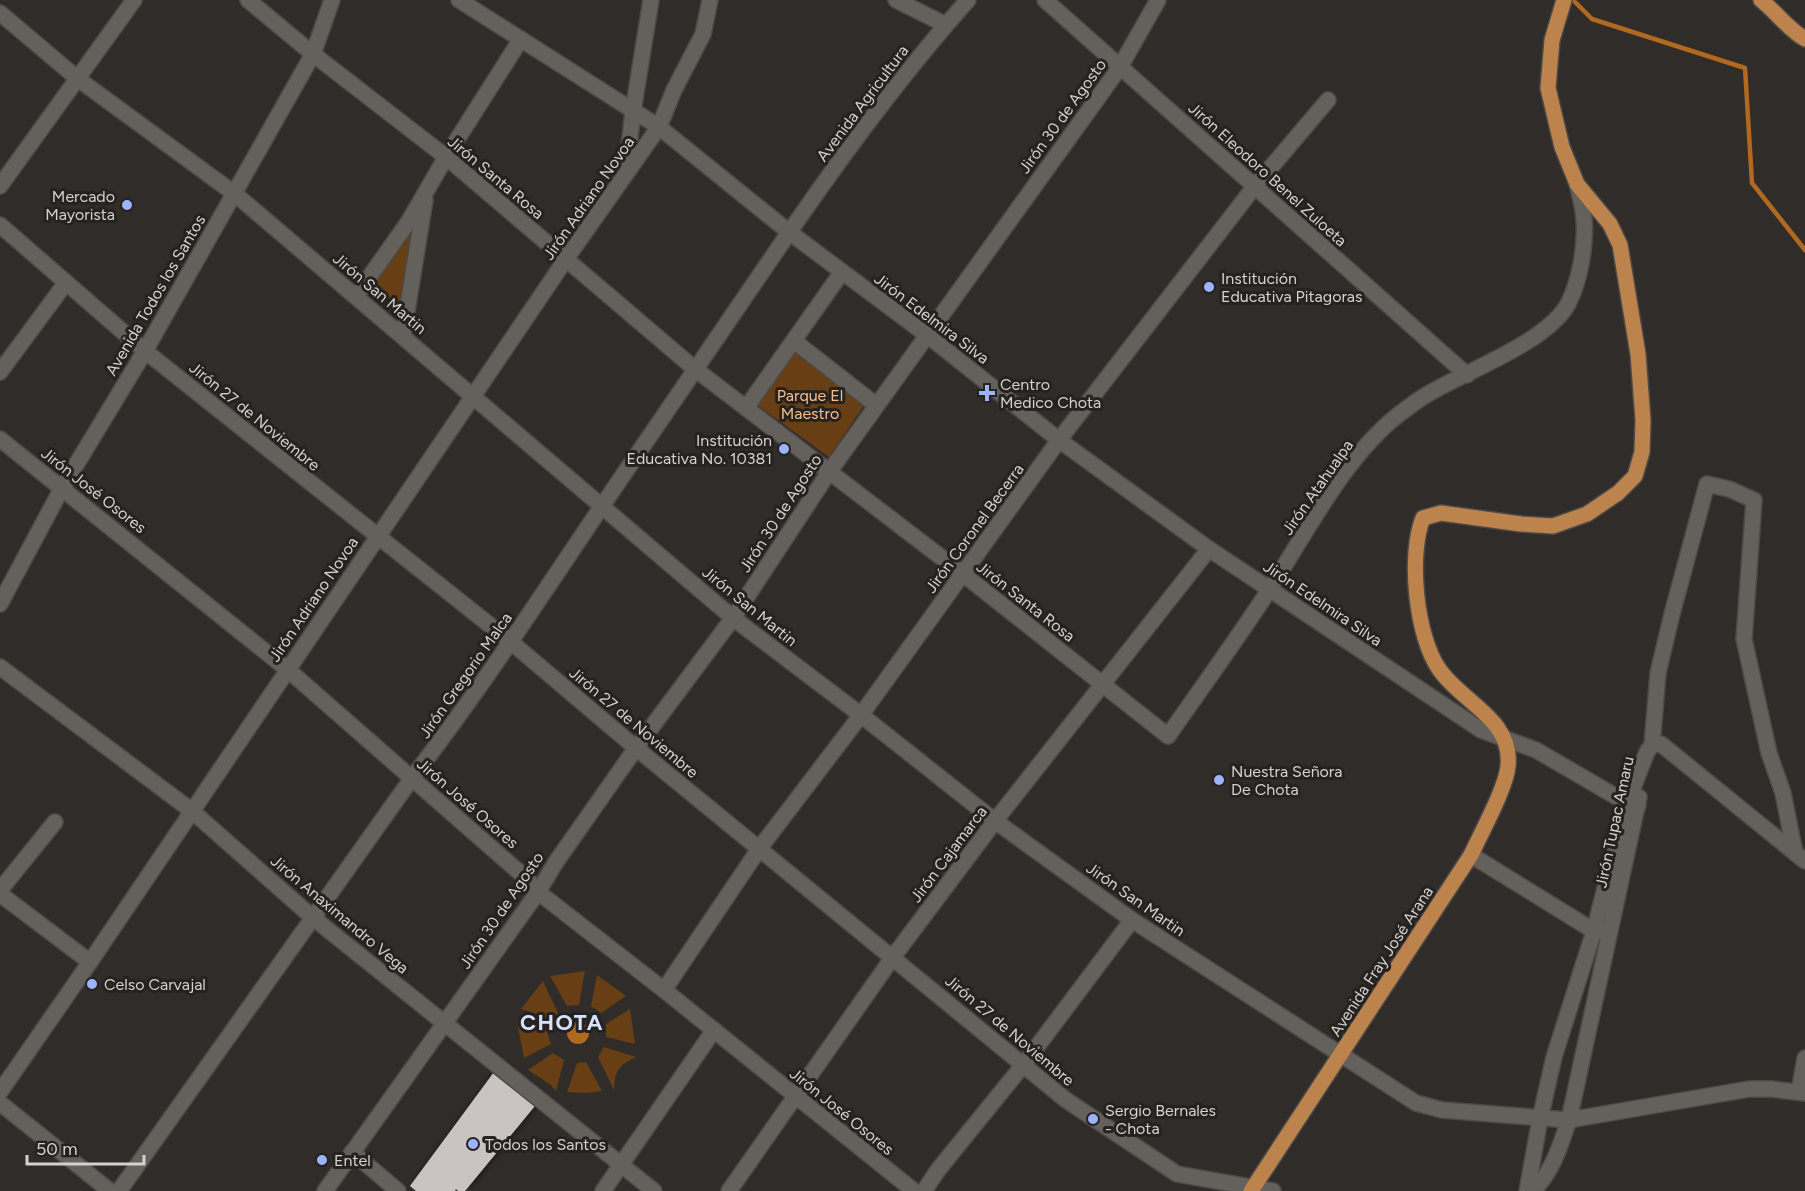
<svg xmlns="http://www.w3.org/2000/svg" width="1805" height="1191" font-family="Figtree,sans-serif">
<style>
.green{fill:#683e15}
.water{fill:#b16920}
.lines{fill:none;stroke-linecap:round;stroke-linejoin:round}
.stream{stroke:#b16920;stroke-width:4.5}
.building{fill:#c9c4c1;filter:url(#shadow)}
.minor-casing{stroke:#4c4946;stroke-width:18}
.tertiary-casing{stroke:#4c4946;stroke-width:18}
.primary-casing{stroke:#4c4946;stroke-width:18}
.minor{stroke:#64605c;stroke-width:15}
.tertiary{stroke:#64605c;stroke-width:15}
.primary{stroke:#bd834c;stroke-width:15}
.poi-dot{fill:#9db4fd;stroke:#26221f;stroke-width:2}
.labels{text-anchor:middle;stroke-width:6;stroke-linejoin:round;paint-order:stroke}
.street-label{font-size:16px;fill:#d4d2d0;stroke:#26221f}
.poi-label{font-size:16px;fill:#d4d2d0;stroke:#26221f;text-anchor:start}
.park-label{font-size:16px;fill:#f9be8e;stroke:#26221f}
.district-label{font-size:22px;font-weight:bold;letter-spacing:1.5px;fill:#d8e2fe;stroke:#26221f}
</style>
<defs>
<filter id="shadow"><feDropShadow dx="5.5" dy="-5.5" stdDeviation="3" flood-color="#0009"/></filter>
</defs>
<rect width="100%" height="100%" fill="#2f2c29"/>
<g class="green">
<polygon points="407,232 415,238 402,300 394,302 373,285"/>
<polygon points="794,352 865,404 829,457 757,405"/>
<polygon points="585,971 579,1005 567,1006 550,976"/>
<polygon points="597,975 626,996 601,1013 591,1006"/>
<polygon points="543,981 558,1013 553,1019 521,1009"/>
<polygon points="630,1009 635,1044 606,1037 606,1024"/>
<polygon points="517,1022 547,1031 551,1044 524,1058"/>
<path d="M604,1047L636,1057C618,1066 615,1070 614,1090L598,1057Z"/>
<polygon points="553,1053 564,1060 556,1091 551,1085 528,1070"/>
<polygon points="586,1062 602,1091 586,1093 567,1092 577,1063"/>
</g>
<circle class="water" cx="578" cy="1033" r="11"/>
<g class="lines">
<polyline class="stream" points="1573,0 1592,19 1745,68 1752,183 1805,250"/>
</g>
<polygon class="building" points="497,1068 539,1101 465,1191 458,1191 456,1189 455,1191 416,1191 410,1186"/>
<g class="lines">
<defs>
<g id="minor">
<path d="M248,0L313,54L446,157L695,369L963,574L1168,736C1202,687 1238,638 1271,587C1308,530 1344,458 1398,415C1408,408 1417,400 1428,394C1466,371 1546,343 1568,304C1580,280 1586,246 1584,219C1583,208 1580,195 1577,184"/>
<polyline points="459,0 659,127 789,232 927,335 1059,440 1209,549 1481,730 1536,750 1627,803 1638,806"/>
<polyline points="896,0 946,25"/>
<polyline points="1045,0 1467,375"/>
<polyline points="0,13 78,79 235,194 733,618 861,715 995,821 1132,920 1416,1103 1442,1110 1569,1120 1749,1089 1771,1089 1805,1093"/>
<polyline points="626,173 633,111 651,0"/>
<polyline points="0,186 134,0"/>
<polyline points="0,225 145,351 511,642 636,748 1066,1100 1177,1174 1273,1191"/>
<polyline points="356,296 409,221 446,157 521,39"/>
<polyline points="403,336 425,200"/>
<polyline points="794,341 876,405"/>
<polyline points="0,372 65,284"/>
<polyline points="746,408 842,272"/>
<polyline points="0,439 287,669 527,879 538,892 664,990 914,1191"/>
<polyline points="0,667 192,811 312,917 654,1191"/>
<polyline points="1652,745 1658,673 1672,614 1707,484 1729,489 1754,500 1744,639 1769,753 1783,793 1795,853"/>
<polyline points="1471,855 1594,931 1603,932"/>
<polyline points="0,890 55,822"/>
<polyline points="0,894 90,962"/>
<polyline points="664,990 759,849 861,715 1059,440 1255,186 1328,100"/>
<polyline points="1799,1092 1805,1058"/>
<polyline points="0,1103 110,1191"/>
<polyline points="352,1152 398,1191"/>
<path d="M119,1191L412,778C480,690 540,598 602,506C655,428 708,350 762,272C826,178 892,85 968,0"/>
<polyline points="325,1191 538,892 556,862 636,748 733,618 829,472 1120,67 1158,0"/>
<polyline points="603,1191 714,1030"/>
<polyline points="729,1191 893,957 995,821 1209,549"/>
<polyline points="924,1191 938,1170 1024,1064 1132,920"/>
<polyline points="1527,1191 1540,1119 1554,1057 1594,931 1627,803 1647,752 1652,745 1661,744 1805,861"/>
<path d="M1533,1191C1553,1171 1560,1146 1569,1120L1639,797"/>
</g>
<g id="tertiary">
<polyline points="0,604 62,488 145,351 313,54 332,0"/>
<polyline points="0,1092 90,962 566,259 659,127 674,90 703,34 710,0"/>
</g>
<g id="primary">
<path d="M1761,0C1776,12 1789,30 1805,39"/>
<path d="M1251,1191L1471,855C1481,833 1506,788 1508,766C1513,719 1461,702 1439,669C1416,636 1408,555 1423,518L1441,513L1521,524L1553,526L1587,514L1618,493L1635,476L1642,452L1643,420L1638,354L1620,245L1610,224L1577,184L1562,147L1548,88L1552,40L1564,0"/>
</g>
</defs>
<use href="#minor" class="minor-casing"/>
<use href="#tertiary" class="tertiary-casing"/>
<use href="#primary" class="primary-casing"/>
<use href="#minor" class="minor"/>
<use href="#tertiary" class="tertiary"/>
<use href="#primary" class="primary"/>
</g>
<g class="poi-dot">
<circle cx="127" cy="205" r="6"/>
<circle cx="1209" cy="287" r="6"/>
<path d="M984 384h6v6h6v6h-6v6h-6v-6h-6v-6h6z"/>
<circle cx="784" cy="449" r="6"/>
<circle cx="1219" cy="780" r="6"/>
<circle cx="92" cy="984" r="6"/>
<circle cx="1093" cy="1119" r="6"/>
<circle cx="473" cy="1144" r="6"/>
<circle cx="322" cy="1160" r="6"/>
</g>
<g class="labels">
<g class="street-label">
<text transform="translate(862 103) rotate(-53)" y="6">Avenida Agricultura</text>
<text transform="translate(1062 116) rotate(-54)" y="6">Jirón 30 de Agosto</text>
<text transform="translate(1268 174) rotate(42)" y="6">Jirón Eleodoro Benel Zuloeta</text>
<text transform="translate(496 177) rotate(40)" y="6">Jirón Santa Rosa</text>
<text transform="translate(588 198) rotate(-55)" y="6">Jirón Adriano Novoa</text>
<text transform="translate(380 293) rotate(40)" y="6">Jirón San Martin</text>
<text transform="translate(155 295) rotate(-60)" y="6">Avenida Todos los Santos</text>
<text transform="translate(932 318) rotate(37)" y="6">Jirón Edelmira Silva</text>
<text transform="translate(255 416) rotate(39)" y="6">Jirón 27 de Noviembre</text>
<text transform="translate(1317 487) rotate(-55)" y="6">Jirón Atahualpa</text>
<text transform="translate(94 490) rotate(38)" y="6">Jirón José Osores</text>
<text transform="translate(780 513) rotate(-57)" y="6">Jirón 30 de Agosto</text>
<text transform="translate(974 528) rotate(-54)" y="6">Jirón Coronel Becerra</text>
<text transform="translate(313 599) rotate(-56)" y="6">Jirón Adriano Novoa</text>
<text transform="translate(1026 601) rotate(38)" y="6">Jirón Santa Rosa</text>
<text transform="translate(1323 603) rotate(34)" y="6">Jirón Edelmira Silva</text>
<text transform="translate(750 606) rotate(39)" y="6">Jirón San Martin</text>
<text transform="translate(465 675) rotate(-55)" y="6">Jirón Gregorio Malca</text>
<text transform="translate(634 722) rotate(40)" y="6">Jirón 27 de Noviembre</text>
<text transform="translate(468 803) rotate(41)" y="6">Jirón José Osores</text>
<text transform="translate(1614 822) rotate(-78)" y="6">Jirón Tupac Amaru</text>
<text transform="translate(948 854) rotate(-53)" y="6">Jirón Cajamarca</text>
<text transform="translate(1136 899) rotate(35)" y="6">Jirón San Martin</text>
<text transform="translate(501 910) rotate(-56)" y="6">Jirón 30 de Agosto</text>
<text transform="translate(340 914) rotate(40)" y="6">Jirón Anaximandro Vega</text>
<text transform="translate(1381 961) rotate(-57)" y="6">Avenida Fray José Arana</text>
<text transform="translate(1010 1030) rotate(40)" y="6">Jirón 27 de Noviembre</text>
<text transform="translate(842 1111) rotate(39)" y="6">Jirón José Osores</text>
</g>
<g class="poi-label">
<text x="115" y="202" text-anchor="end">Mercado<tspan x="115" dy="18">Mayorista</tspan></text>
<text x="1221" y="284">Institución<tspan x="1221" dy="18">Educativa Pitagoras</tspan></text>
<text x="1000" y="390">Centro<tspan x="1000" dy="18">Medico Chota</tspan></text>
<text x="772" y="446" text-anchor="end">Institución<tspan x="772" dy="18">Educativa No. 10381</tspan></text>
<text x="1231" y="777">Nuestra Señora<tspan x="1231" dy="18">De Chota</tspan></text>
<text x="104" y="990">Celso Carvajal</text>
<text x="1105" y="1116">Sergio Bernales<tspan x="1105" dy="18">- Chota</tspan></text>
<text x="485" y="1150">Todos los Santos</text>
<text x="334" y="1166">Entel</text>
</g>
<g class="park-label">
<text x="810" y="401">Parque El<tspan x="810" dy="18">Maestro</tspan></text>
</g>
<g class="district-label">
<text x="562" y="1030">CHOTA</text>
</g>
</g>
<path d="M27 1155v9h117v-9" fill="none" stroke="#d4d2d0" stroke-width="3"/>
<text x="36" y="1155" font-size="18" fill="#d4d2d0" stroke="#26221f" stroke-width="4.5" paint-order="stroke">50 m</text>
</svg>
